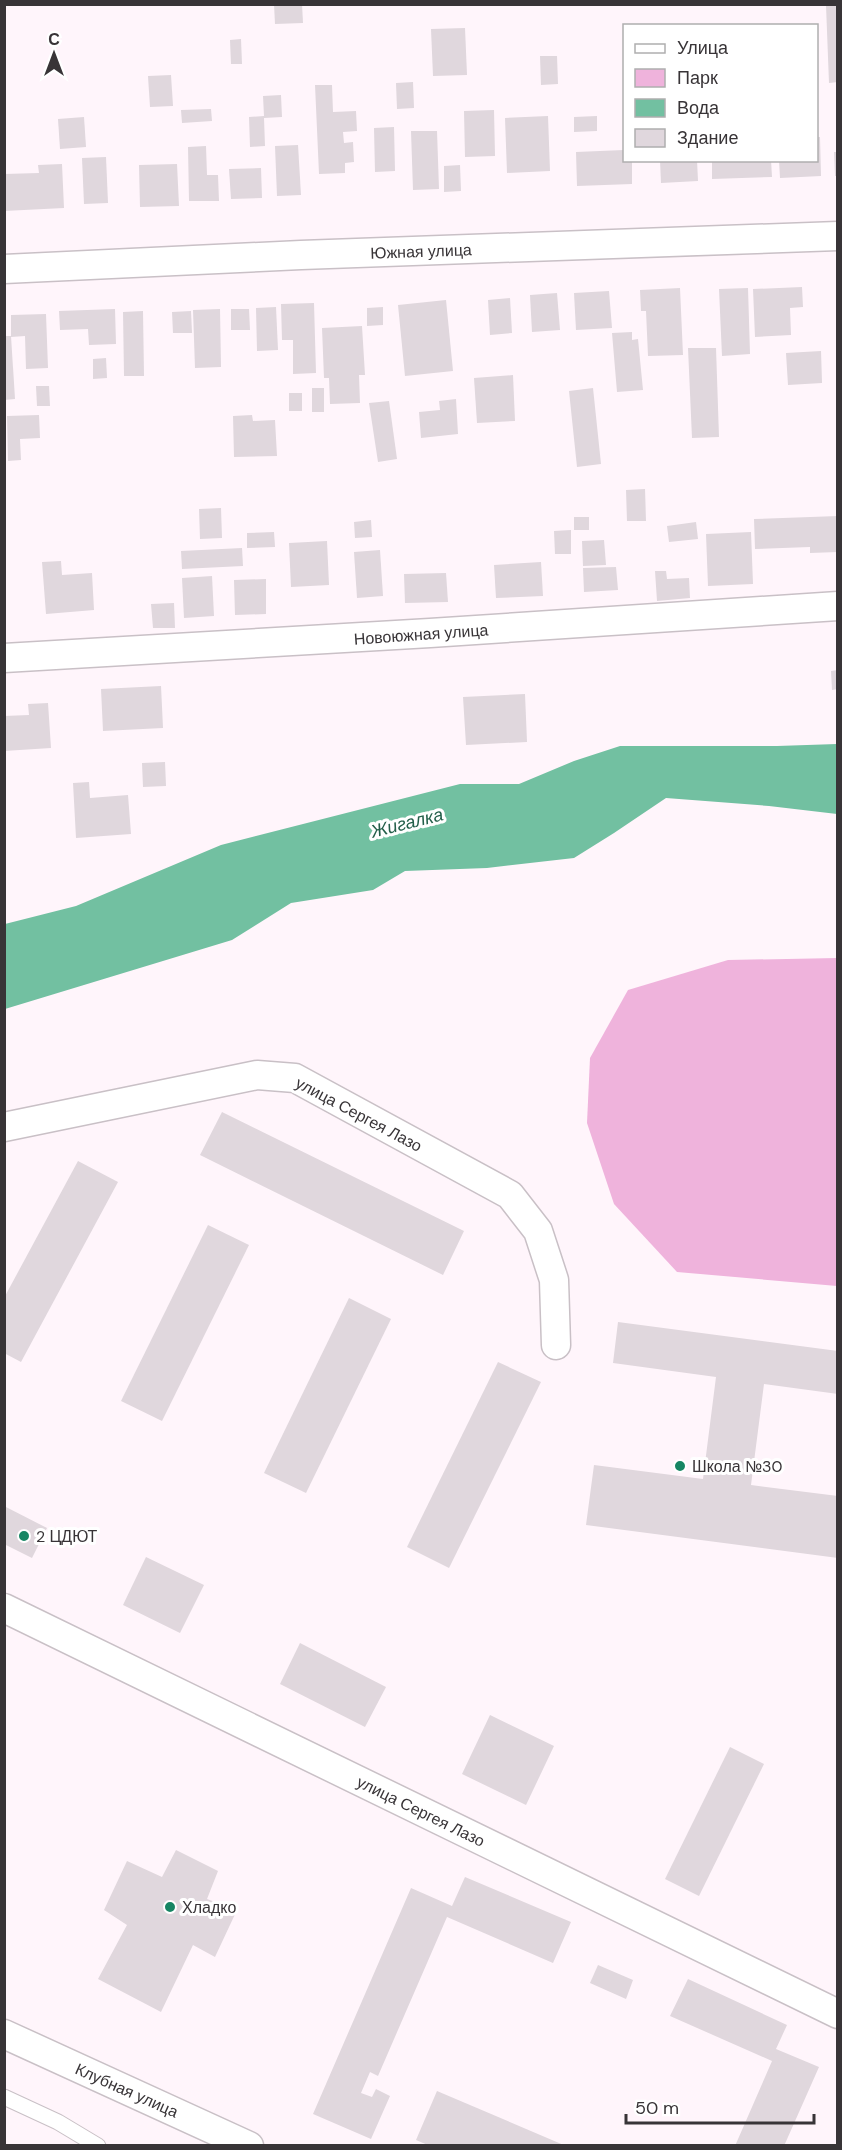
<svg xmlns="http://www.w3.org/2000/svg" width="842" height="2150" font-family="'DM Sans',sans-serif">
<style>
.green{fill:#efb3dc}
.water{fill:#72c0a1}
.building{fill:#e0d7dd}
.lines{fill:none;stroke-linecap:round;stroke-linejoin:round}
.lane-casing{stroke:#c9c0c6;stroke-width:17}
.street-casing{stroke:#c9c0c6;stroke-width:31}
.lane{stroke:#fff;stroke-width:15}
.street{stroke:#fff;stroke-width:28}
.poi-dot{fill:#168563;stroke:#fff;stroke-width:2}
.labels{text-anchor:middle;stroke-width:6;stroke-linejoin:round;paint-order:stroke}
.street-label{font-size:16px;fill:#383437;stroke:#fff}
.poi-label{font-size:16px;fill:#383437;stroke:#fff;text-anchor:start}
.water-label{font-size:18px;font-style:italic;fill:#235f4a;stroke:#fff}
</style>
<rect width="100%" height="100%" fill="#fff5fb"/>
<polygon class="green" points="837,958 837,1286 677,1272 614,1204 587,1123 590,1058 628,990 728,960"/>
<polygon class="water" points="837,744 837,814 769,806 666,798 614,833 574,858 487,868 405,871 373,890 291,903 232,940 5,1009 5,924 76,906 221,845 460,784 519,784 574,761 620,746 777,746"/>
<g class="building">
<polygon points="274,4 302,4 303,23 275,24"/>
<polygon points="826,5 838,5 838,82 829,83"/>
<polygon points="465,28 467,75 433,76 431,29"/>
<polygon points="241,39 242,64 231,64 230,40"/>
<polygon points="540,56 557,56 558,84 541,85"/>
<polygon points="171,75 173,106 150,107 148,76"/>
<polygon points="413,82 414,108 397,109 396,83"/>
<polygon points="315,85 332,85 333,112 356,111 357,131 343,132 344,143 353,142 354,162 345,163 345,173 319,174"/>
<polygon points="281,95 282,117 264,118 265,146 250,147 249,117 264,116 263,96"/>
<polygon points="211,109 212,121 182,123 181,110"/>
<polygon points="494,110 495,156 465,157 464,111"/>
<polygon points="548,116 550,171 507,173 505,118"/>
<polygon points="597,116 597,131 574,132 574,117"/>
<polygon points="84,117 86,147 60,149 58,119"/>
<polygon points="394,127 395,171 375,172 374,128"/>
<polygon points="411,131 437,131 439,189 413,190"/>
<polygon points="816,137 820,137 821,176 780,178 779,160 816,160"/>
<polygon points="298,145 301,195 277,196 275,146"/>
<polygon points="206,146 207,175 218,175 219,201 189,201 188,147"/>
<polygon points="624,150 624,160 632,160 632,184 577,186 576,152"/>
<polygon points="834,152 838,152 838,176 835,176"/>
<polygon points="106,157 108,203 84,204 82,158"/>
<polygon points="660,160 697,160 698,181 661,183"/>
<polygon points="712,160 771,160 772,177 712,179"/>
<polygon points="62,164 64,208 4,211 4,174 39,173 38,165"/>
<polygon points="177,164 179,206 140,207 139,165"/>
<polygon points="460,165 461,191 444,192 444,166"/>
<polygon points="261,168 262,198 231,199 229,169"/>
<polygon points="802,287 803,307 790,308 791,335 755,337 753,289"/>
<polygon points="680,288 683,355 648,356 646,311 641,311 640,290"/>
<polygon points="748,288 750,354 722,356 719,289"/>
<polygon points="609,291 612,328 576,330 574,293"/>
<polygon points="557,293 560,330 532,332 530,295"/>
<polygon points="510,298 512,333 490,335 488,300"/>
<polygon points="446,300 453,371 405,376 398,305"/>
<polygon points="314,303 316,373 293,374 293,340 282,340 281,304"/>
<polygon points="276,307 278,350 257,351 256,308"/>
<polygon points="383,307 383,325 367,326 367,308"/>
<polygon points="115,309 116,344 89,345 88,329 60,330 59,311"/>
<polygon points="220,309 221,367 195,368 193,310"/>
<polygon points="231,309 249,309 250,330 231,330"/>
<polygon points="143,311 144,376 124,376 123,312"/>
<polygon points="191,311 192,333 173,333 172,312"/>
<polygon points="46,314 48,368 26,369 25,336 11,337 11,315"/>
<polygon points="362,326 365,375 359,375 360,403 330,404 329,378 324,378 322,328"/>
<polygon points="632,332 632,340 638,339 643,390 617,392 612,333"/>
<polygon points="4,336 11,336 15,399 4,400"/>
<polygon points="688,348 716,348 719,437 692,438"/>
<polygon points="821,351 822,383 788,385 786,353"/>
<polygon points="106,358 107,378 93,379 93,359"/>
<polygon points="513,375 515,421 477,423 474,378"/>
<polygon points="36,386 49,386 50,406 37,406"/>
<rect x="312" y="388" width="12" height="24"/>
<polygon points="593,388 601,464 577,467 569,391"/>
<rect x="289" y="393" width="13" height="18"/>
<polygon points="456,399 458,434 421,438 419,412 440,410 439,401"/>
<polygon points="389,401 397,459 378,462 369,403"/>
<polygon points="39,415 40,438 20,439 21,460 8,461 7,416"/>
<polygon points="252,415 253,421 275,420 277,456 234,457 233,416"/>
<polygon points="645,489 646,521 627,521 626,490"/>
<polygon points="221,508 222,538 200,539 199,509"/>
<polygon points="838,516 838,552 810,553 810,547 755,549 754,519"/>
<rect x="574" y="517" width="15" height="13"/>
<polygon points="371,520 372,537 355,538 354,522"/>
<polygon points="696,522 698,539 669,542 667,526"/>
<polygon points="571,530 571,554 555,554 554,531"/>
<polygon points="274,532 275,547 247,548 247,533"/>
<polygon points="751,532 753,584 708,586 706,534"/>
<polygon points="604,540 606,565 583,566 582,541"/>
<polygon points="327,541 329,585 291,587 289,543"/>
<polygon points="242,548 243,566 182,569 181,551"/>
<polygon points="380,550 383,596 357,598 354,552"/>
<polygon points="61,561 62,575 92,573 94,610 46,614 42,562"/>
<polygon points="541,562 543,596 496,598 494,565"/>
<polygon points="616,567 618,590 584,592 583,568"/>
<polygon points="655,571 666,571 667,579 689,578 690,598 657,601"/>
<polygon points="446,573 448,602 405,603 404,574"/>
<polygon points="212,576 214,616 184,618 182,578"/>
<polygon points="266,579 266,614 235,615 234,580"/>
<polygon points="174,603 175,628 153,628 151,604"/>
<polygon points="838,670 838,689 832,690 831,671"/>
<polygon points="161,686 163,728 103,731 101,689"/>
<polygon points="525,694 527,742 466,745 463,697"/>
<polygon points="48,703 51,748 4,751 4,716 29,715 28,704"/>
<polygon points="165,762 166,786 143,787 142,763"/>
<polygon points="89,782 90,798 128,795 131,834 76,838 73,783"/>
<polygon points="222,1112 464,1231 443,1275 200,1155"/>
<polygon points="78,1161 118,1182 21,1362 4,1353 4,1298"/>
<polygon points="208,1225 249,1245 162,1421 121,1401"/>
<polygon points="349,1298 391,1319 306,1493 264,1473"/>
<polygon points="618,1322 838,1351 838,1394 764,1384 751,1485 838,1496 838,1558 586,1525 594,1465 703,1479 716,1377 613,1363"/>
<polygon points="498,1362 541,1382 449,1568 407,1547"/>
<polygon points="4,1506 47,1528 32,1558 4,1544"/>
<polygon points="146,1557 204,1585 180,1633 123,1605"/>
<polygon points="300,1643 386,1687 365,1727 280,1684"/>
<polygon points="490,1715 554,1746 526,1805 462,1774"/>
<polygon points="730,1747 764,1764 699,1896 665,1879"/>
<polygon points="176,1850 218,1871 207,1899 237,1910 215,1957 193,1945 161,2012 98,1979 127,1925 104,1910 127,1861 162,1877"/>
<polygon points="465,1877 571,1922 553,1963 447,1917 378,2076 370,2072 361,2093 372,2097 376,2089 390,2096 371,2139 313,2114 411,1888 452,1906"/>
<polygon points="598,1965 633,1980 626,1999 590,1983"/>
<polygon points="688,1979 787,2025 776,2049 819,2067 784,2146 735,2146 772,2061 670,2016"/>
<polygon points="437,2091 566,2146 430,2146 416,2140"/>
</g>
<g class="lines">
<defs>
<polyline id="lane" points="4,2097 58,2122 98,2146"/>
<g id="street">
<polyline points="4,269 301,255 838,236"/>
<polyline points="4,658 430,633 838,606"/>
<polyline points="4,1127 257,1075 295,1078 510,1195 538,1231 554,1280 556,1345"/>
<polyline points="4,1608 838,2014"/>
<polyline points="4,2034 249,2146"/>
</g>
</defs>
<use href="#lane" class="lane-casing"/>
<use href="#street" class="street-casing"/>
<use href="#lane" class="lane"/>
<use href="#street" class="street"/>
</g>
<g class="poi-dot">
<circle cx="680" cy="1466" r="6"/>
<circle cx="24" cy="1536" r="6"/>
<circle cx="170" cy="1907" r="6"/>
</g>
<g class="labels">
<g class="street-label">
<text transform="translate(421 251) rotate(-2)" y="6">Южная улица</text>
<text transform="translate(421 634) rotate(-4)" y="6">Новоюжная улица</text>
<text transform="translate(359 1114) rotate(28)" y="6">улица Сергея Лазо</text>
<text transform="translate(421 1811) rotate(26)" y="6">улица Сергея Лазо</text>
<text transform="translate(127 2090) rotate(24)" y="6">Клубная улица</text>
</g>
<g class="poi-label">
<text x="692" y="1472">Школа №30</text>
<text x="36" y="1542">2 ЦДЮТ</text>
<text x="182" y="1913">Хладко</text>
</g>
<g class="water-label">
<text transform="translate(407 823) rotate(-14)" y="6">Жигалка</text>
</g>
</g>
<rect width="842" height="2150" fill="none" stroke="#383437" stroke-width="12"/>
<rect x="623" y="24" width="195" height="138" fill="#ffffff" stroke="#afaeaf" stroke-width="1.5"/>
<rect x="635" y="44" width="30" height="9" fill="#ffffff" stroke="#afaeaf" stroke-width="1.5"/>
<text x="677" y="54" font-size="18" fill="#383437">Улица</text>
<rect x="635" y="69" width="30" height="18" fill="#efb3dc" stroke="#afaeaf" stroke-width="1.5"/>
<text x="677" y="84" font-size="18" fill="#383437">Парк</text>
<rect x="635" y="99" width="30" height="18" fill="#72c0a1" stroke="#afaeaf" stroke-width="1.5"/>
<text x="677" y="114" font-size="18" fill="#383437">Вода</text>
<rect x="635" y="129" width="30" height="18" fill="#e0d7dd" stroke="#afaeaf" stroke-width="1.5"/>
<text x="677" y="144" font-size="18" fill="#383437">Здание</text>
<g transform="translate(54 54)" stroke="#ffffff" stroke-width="4.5" paint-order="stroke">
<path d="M0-4.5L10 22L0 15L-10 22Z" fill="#383437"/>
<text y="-9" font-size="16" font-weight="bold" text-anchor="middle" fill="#383437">С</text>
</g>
<path d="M626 2114v9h188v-9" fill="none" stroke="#383437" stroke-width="3"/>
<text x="635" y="2114" font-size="18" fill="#383437" stroke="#ffffff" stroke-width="4.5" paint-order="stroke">50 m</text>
</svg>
